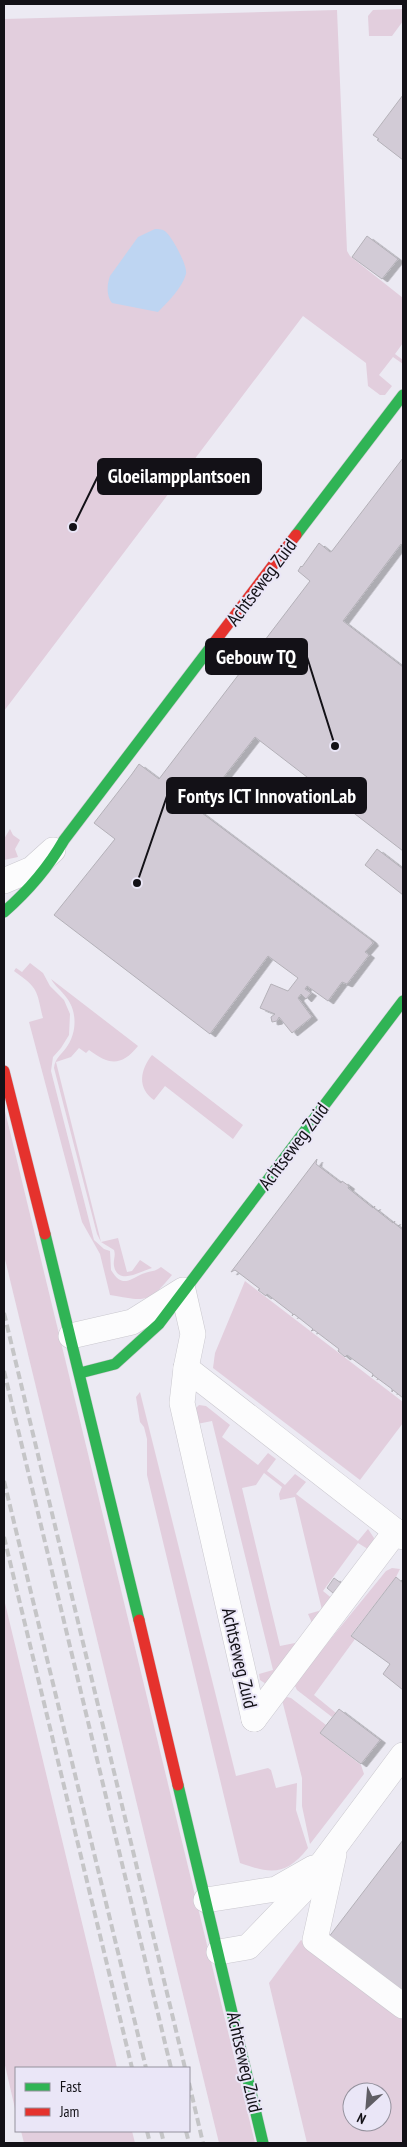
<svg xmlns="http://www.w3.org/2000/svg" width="407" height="2147" font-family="'PT Sans Narrow',sans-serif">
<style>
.green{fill:#e2cedd;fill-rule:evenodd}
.water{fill:#bed5f2}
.building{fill:#d2cbd6;stroke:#b4b1b8;filter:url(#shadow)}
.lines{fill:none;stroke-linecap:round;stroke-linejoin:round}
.street-casing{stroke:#cac8cf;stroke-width:26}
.fast-casing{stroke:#cac8cf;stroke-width:12}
.jam-casing{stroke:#cac8cf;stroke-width:12}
.street{stroke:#fcfcfd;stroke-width:25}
.fast{stroke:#30b455;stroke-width:11}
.jam{stroke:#e5322d;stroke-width:11}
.rail{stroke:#c5c5c7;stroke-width:4;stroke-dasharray:8 4;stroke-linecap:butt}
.labels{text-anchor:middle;stroke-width:4;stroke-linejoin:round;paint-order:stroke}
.street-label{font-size:19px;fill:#131117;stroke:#eae6f7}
.leader{fill:none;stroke:#131117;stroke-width:2}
.callout-dot{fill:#131117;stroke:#eae6f7;stroke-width:2}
.callout{fill:#131117;stroke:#131117;stroke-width:2}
.callout-label{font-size:20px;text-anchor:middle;font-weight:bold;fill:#fff}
</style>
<defs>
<filter id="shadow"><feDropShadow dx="5.5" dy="3" stdDeviation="0" flood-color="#0004"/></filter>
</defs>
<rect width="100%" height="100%" fill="#eceaf3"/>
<g class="green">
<polygon points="403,9 403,21 392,36 369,36 368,16 373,10"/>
<polygon points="337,10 347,251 350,256 403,298 403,343 395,354 403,360 403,364 393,357 379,375 392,386 385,395 380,395 368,386 366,363 303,316 4,711 4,19"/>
<polygon points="10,829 13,835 20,840 15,849 18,857 4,860 4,839"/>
<path d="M30,963L43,973L50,986L64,1000L70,1014L69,1035L61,1048L53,1057L51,1071L94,1240L104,1249L110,1251L111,1270C122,1288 129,1280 142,1274C149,1271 155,1272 161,1267L172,1275C148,1304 146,1301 110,1295L100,1254L82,1222L29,1022L43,1018C36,989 39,989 14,971L16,968L22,972Z"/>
<path d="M51,979L138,1046C121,1067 109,1065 89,1050L86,1053L79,1048L71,1057L56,1062L101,1242L118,1238L127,1272L132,1271L140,1260L152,1268C141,1271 118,1286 114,1266C113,1260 116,1256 114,1250L101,1242L97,1234L54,1068C55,1057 63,1054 68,1045C77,1031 77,1010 66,997C61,990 55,986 51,979Z"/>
<path d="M152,1055L243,1125L233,1139L165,1086L154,1100C137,1088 140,1070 152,1055Z"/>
<polygon points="4,1107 255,2143 219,2143 4,1255"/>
<polygon points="245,1281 403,1402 403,1423 360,1480 213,1368 215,1353"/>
<path d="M140,1392L236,1776L268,1768L271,1770L276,1788L297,1783L296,1810L308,1848C286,1876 271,1874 240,1863L147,1475V1439L144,1427L140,1422L136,1397Z"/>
<polygon points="199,1405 206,1406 230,1425 222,1437 258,1465 268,1453 276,1459 267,1471 285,1485 295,1474 306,1482 296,1494 358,1541 368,1529 374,1538 371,1551 358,1543 323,1591 334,1600 312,1623 308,1614 322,1610 295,1497 280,1500 279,1494 282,1487 264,1473 256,1485 242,1488 280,1646 295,1643 296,1645 266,1684 260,1680 259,1674 273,1670 212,1421 197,1424 195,1409"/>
<polygon points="392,1568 400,1569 396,1577 351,1635 355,1639 314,1695 336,1713 332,1717 297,1690 294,1684 386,1571"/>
<polygon points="4,1599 117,2068 16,2068 16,2113 4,2061"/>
<polygon points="287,1697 291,1698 326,1725 320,1733 361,1765 364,1774 310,1844 302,1806 302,1778 282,1700"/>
<path d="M301,1940L403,2018V2143H307L269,1983ZM352,2092H382V2122H352Z"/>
<polygon points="21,2131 132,2131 135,2143 24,2143"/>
</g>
<path class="water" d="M155,229C159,229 163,229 166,232C172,237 188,266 186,274C182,288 168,302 158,312L112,303C106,296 107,284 110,276L138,237Z"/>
<g class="building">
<polygon points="403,95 403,160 377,140 379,139 373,135"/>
<polygon points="367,236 398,259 382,279 352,257"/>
<polygon points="403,458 403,546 401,544 343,621 403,667 403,851 255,737 198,810 371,940 373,943 365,952 369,955 347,984 342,982 328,1001 307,986 305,989 311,993 306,999 301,994 298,998 312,1017 292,1033 279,1017 277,1021 272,1022 271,1017 275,1014 260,1008 271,984 288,991 298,978 268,956 210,1034 54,915 115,839 94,823 132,774 139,764 159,779 310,581 298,571 301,566 302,567 319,543 330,552 332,551"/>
<polygon points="377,849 403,869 403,895 365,865"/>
<polygon points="317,1159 316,1164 341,1183 342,1181 349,1186 348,1188 373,1208 375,1206 374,1208 393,1223 395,1221 394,1223 403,1230 403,1398 393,1390 392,1392 392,1389 373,1375 372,1377 373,1374 347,1355 345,1357 338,1351 339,1349 314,1330 311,1331 313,1329 294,1314 292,1316 293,1314 267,1294 266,1296 258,1290 260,1289 235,1270 231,1272"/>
<polygon points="396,1577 403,1583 403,1690 383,1674 390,1664 351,1636"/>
<polygon points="334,1578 341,1583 333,1593 327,1588"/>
<polygon points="339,1709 380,1740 361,1764 320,1733"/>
<polygon points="403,1840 403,2001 325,1942"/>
</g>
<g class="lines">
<defs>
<g id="street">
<polyline points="4,881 32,869 53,850"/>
<polyline points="71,1336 132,1322 183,1290 193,1334 186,1368 182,1403 254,1719"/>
<polyline points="186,1368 403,1537"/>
<polyline points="254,1719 396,1531"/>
<polyline points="334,1854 315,1940 403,2006"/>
<polyline points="206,1900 276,1889 313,1868"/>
<polyline points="219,1952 248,1947 301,1892 403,1755"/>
</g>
<g id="fast">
<polyline points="296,535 403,395"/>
<path d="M4,912C28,891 48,868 64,840L213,644"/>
<polyline points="45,1234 139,1620"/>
<polyline points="80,1373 115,1364 159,1324 403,1001"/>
<polyline points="178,1785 263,2143"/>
</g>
<g id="jam">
<polyline points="213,644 296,535"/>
<polyline points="4,1071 45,1234"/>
<polyline points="139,1620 178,1785"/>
</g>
</defs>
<use href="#street" class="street-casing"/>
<use href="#fast" class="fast-casing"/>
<use href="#jam" class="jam-casing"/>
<use href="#street" class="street"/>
<use href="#fast" class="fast"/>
<use href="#jam" class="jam"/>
<g class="rail">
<polyline points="4,1313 185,2068"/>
<polyline points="4,1371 171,2068"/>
<polyline points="4,1481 146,2068"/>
<polyline points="4,1537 132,2068"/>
<polyline points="189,2083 203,2143"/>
<polyline points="147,2131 150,2143"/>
<polyline points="161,2131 164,2143"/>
<polyline points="186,2131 189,2143"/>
</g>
</g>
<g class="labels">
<g class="street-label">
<text transform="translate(261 582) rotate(-53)" y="7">Achtseweg Zuid</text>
<text transform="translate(293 1146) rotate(-53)" y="7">Achtseweg Zuid</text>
<text transform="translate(240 1658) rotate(77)" y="7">Achtseweg Zuid</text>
<text transform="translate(245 2062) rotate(77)" y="7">Achtseweg Zuid</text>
</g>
</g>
<path class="leader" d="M73 527L98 476M335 746L307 657M137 883L167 796"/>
<g class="callout-dot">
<circle cx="73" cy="527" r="5"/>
<circle cx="335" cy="746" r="5"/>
<circle cx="137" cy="883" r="5"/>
</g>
<g class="callout">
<rect x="98" y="459" width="163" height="35" rx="5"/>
<rect x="206" y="639" width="101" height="35" rx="5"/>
<rect x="167" y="778" width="199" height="35" rx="5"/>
</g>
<g class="callout-label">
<text x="179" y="483">Gloeilampplantsoen</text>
<text x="256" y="664">Gebouw TQ</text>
<text x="267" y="803">Fontys ICT InnovationLab</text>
</g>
<rect width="407" height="2147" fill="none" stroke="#131117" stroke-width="10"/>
<rect x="15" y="2067" width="175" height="65" fill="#eae6f7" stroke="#94919d"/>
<rect x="25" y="2083" width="25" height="8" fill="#30b455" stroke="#94919d"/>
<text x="60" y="2092" font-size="15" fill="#131117">Fast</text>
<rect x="25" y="2108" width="25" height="8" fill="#e5322d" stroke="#94919d"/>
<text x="60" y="2117" font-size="15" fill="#131117">Jam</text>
<g transform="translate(367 2107) rotate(206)"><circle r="24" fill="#eae6f7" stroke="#94919d"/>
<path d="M0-4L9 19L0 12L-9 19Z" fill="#5f5d64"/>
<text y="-8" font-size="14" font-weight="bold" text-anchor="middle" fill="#131117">N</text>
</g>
</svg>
